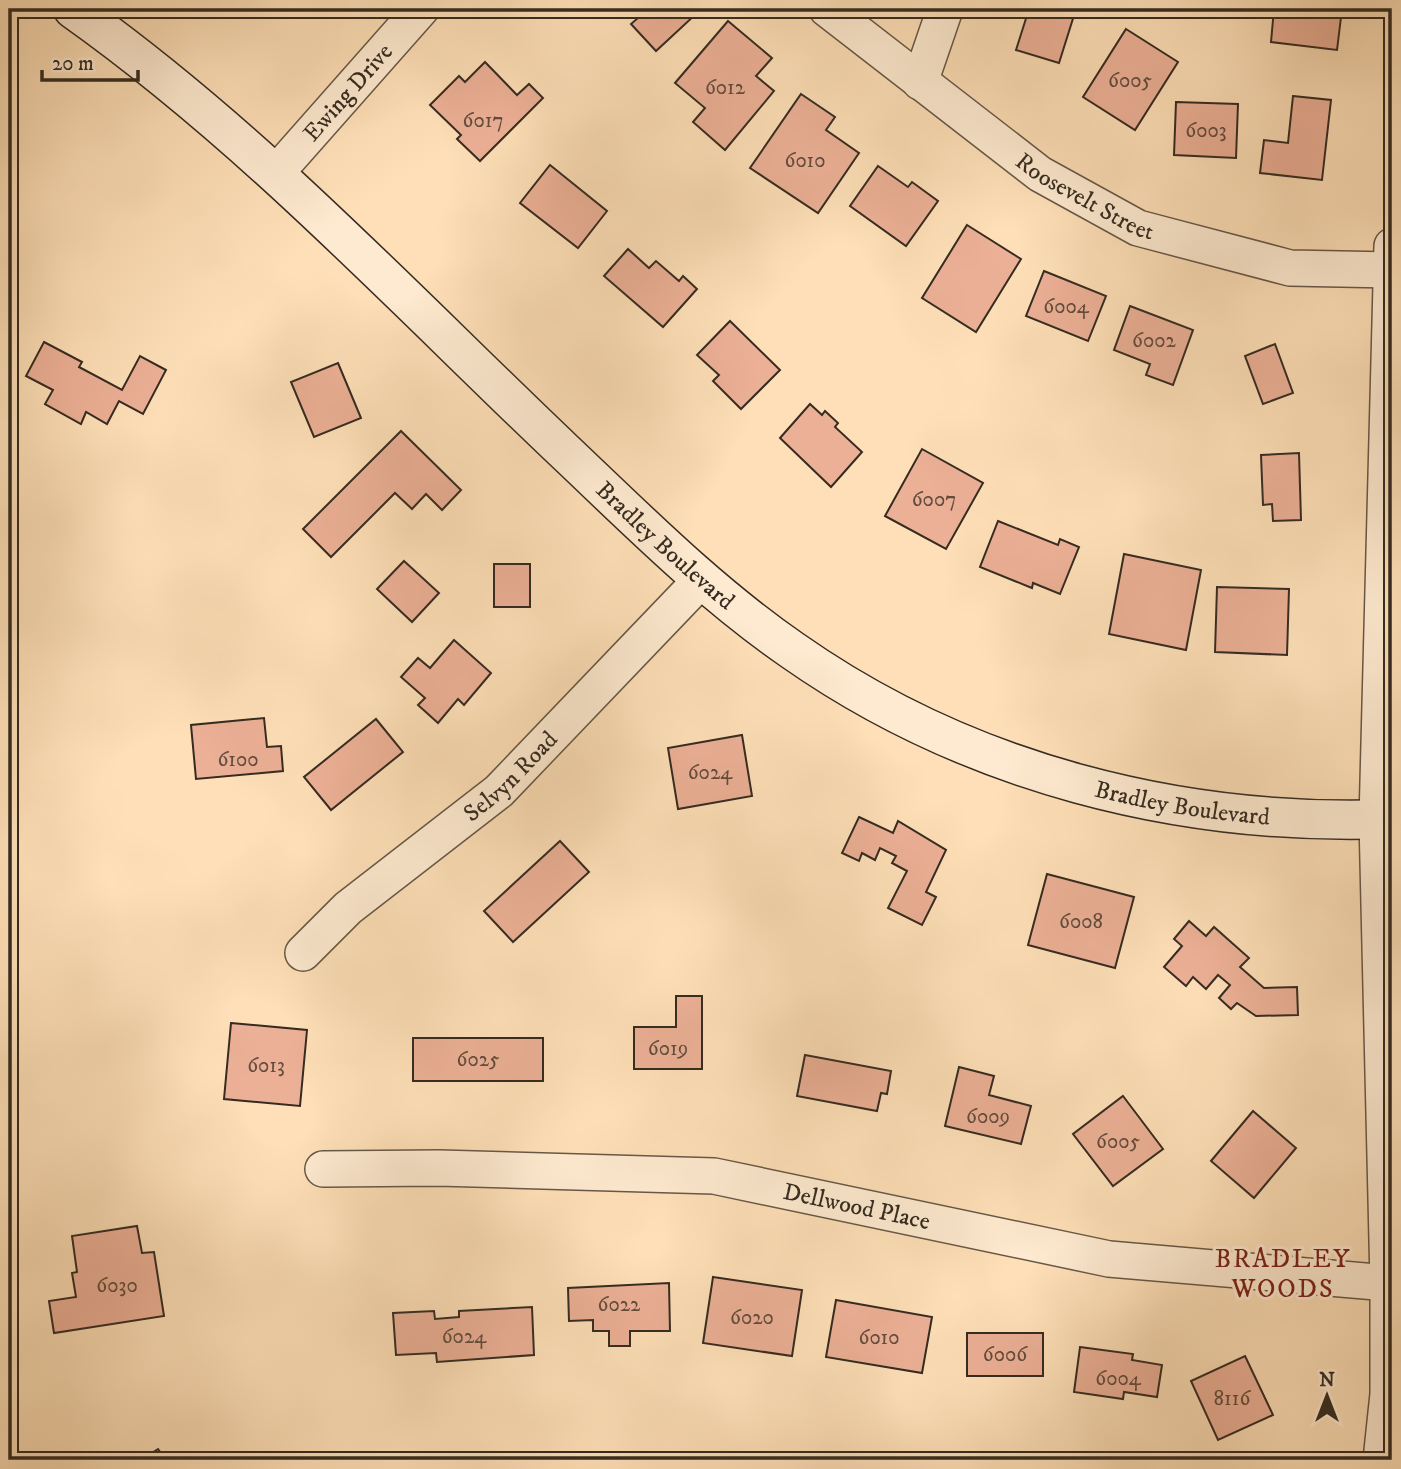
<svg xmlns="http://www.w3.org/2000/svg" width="1401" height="1469" font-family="'IM FELL DW Pica',serif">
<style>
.building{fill:#ecb096;stroke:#352b21;stroke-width:2}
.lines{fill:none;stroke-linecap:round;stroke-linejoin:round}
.street-casing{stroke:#675846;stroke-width:38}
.secondary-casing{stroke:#352b21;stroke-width:41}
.street{stroke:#feead0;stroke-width:35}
.secondary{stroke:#feead0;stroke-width:38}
.labels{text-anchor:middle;stroke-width:6;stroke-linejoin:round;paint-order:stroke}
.number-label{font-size:21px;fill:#634c3e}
.street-label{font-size:24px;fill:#352b21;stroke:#feead0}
.neighbourhood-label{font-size:26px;letter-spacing:2px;fill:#7a1f14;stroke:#feead0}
</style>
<rect width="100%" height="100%" fill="#fedfb7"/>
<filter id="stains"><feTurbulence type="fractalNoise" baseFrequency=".00286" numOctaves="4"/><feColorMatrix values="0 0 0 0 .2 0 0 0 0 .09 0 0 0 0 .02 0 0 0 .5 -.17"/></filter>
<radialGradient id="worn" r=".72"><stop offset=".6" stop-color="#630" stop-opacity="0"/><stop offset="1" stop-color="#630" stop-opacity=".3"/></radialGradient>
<g class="building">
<polygon points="630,9 692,9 696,14 656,51 631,24 638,18"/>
<polygon points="1029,9 1076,9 1059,63 1016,50"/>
<polygon points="1274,9 1342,9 1337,50 1271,42"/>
<polygon points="728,21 772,58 756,76 774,91 725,150 693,122 705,108 675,83"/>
<polygon points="1126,29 1178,62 1135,130 1083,97"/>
<polygon points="485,62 517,95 529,84 543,98 480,161 457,139 461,135 430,105 459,76 465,82"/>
<polygon points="801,94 835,117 826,130 859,153 818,213 750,168"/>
<polygon points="1293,96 1331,100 1322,180 1260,173 1264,140 1288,143"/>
<polygon points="1176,102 1238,104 1236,158 1174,155"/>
<polygon points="550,165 607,211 578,248 520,203"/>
<polygon points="878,166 908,187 912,182 938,201 906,246 850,206"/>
<polygon points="967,225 1021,259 976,332 922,298"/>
<polygon points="628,249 649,268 656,261 679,281 683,276 697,289 663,327 604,276"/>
<polygon points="1044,271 1106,296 1088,341 1026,316"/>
<polygon points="1130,306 1193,330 1173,385 1146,375 1150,364 1114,350"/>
<polygon points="730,321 780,370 741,409 713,381 719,375 697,355"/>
<polygon points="44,342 82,362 79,367 122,390 140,356 166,370 143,414 119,401 107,424 86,412 81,424 45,404 53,390 26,376"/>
<polygon points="1275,344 1293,393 1263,404 1245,356"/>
<polygon points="338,363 361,418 314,437 291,382"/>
<polygon points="810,404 822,415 825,411 838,423 835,427 862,452 831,487 780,438"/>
<polygon points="401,431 461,490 442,510 426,494 412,509 395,493 331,557 303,529"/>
<polygon points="922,449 983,483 946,549 885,516"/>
<polygon points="1299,453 1301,520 1273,521 1272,504 1263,505 1261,455"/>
<polygon points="998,521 1058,545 1060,539 1079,547 1060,594 1033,583 1032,588 980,567"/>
<polygon points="1124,554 1201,570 1186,650 1109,634"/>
<polygon points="404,561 439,593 412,622 377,589"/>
<rect x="494" y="564" width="36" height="43"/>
<polygon points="1217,587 1289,589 1287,655 1215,652"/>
<polygon points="454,640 491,673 464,705 458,699 438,723 418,705 425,698 401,677 418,658 430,668"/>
<polygon points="264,718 267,747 281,746 283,771 196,779 191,725"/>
<polygon points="376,719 403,752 331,810 304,777"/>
<polygon points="742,735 752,796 678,809 668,748"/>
<polygon points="859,817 893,833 898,821 946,850 926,892 936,897 922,925 888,908 907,871 892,863 896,856 880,848 875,860 862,853 859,861 842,853"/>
<polygon points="560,841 589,872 513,942 484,911"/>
<polygon points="1047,874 1134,897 1115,968 1028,945"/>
<polygon points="1189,921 1206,936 1214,927 1249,958 1240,967 1264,988 1297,987 1298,1015 1256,1016 1237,1003 1231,1009 1219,998 1230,985 1218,975 1206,989 1193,977 1186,986 1164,967 1182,946 1174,939"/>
<polygon points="676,996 702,996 702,1069 634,1069 634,1027 676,1027"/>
<polygon points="231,1023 307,1030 300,1106 224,1099"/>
<rect x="413" y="1038" width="130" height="43"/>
<polygon points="805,1055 891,1071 887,1094 881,1093 877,1111 797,1096"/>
<polygon points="959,1067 994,1076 989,1095 1031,1106 1021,1144 945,1126"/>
<polygon points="1123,1096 1163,1149 1113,1186 1073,1134"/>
<polygon points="1253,1111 1296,1148 1254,1198 1211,1161"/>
<polygon points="137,1226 142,1253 154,1252 164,1316 54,1333 49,1301 76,1297 72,1273 77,1272 72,1236"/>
<polygon points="713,1277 802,1290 792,1356 703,1343"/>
<polygon points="669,1283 670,1331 630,1331 630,1346 609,1346 609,1331 593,1331 593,1320 569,1321 568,1288"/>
<polygon points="836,1300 932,1317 922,1373 826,1357"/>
<polygon points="532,1307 534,1355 437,1362 436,1353 396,1355 393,1313 434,1311 435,1319 459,1317 459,1311"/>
<rect x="967" y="1333" width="76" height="43"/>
<polygon points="1080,1347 1133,1354 1132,1360 1162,1365 1157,1397 1124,1392 1123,1399 1074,1392"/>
<polygon points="1245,1356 1273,1415 1218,1440 1191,1381"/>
<polygon points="158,1449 166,1460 141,1460"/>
</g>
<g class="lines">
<defs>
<g id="street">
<path id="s1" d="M827,9L1040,174L1138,228L1290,268L1392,270"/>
<polyline points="920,82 945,9"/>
<path id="s2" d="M276,173L421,9"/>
<path id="s3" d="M303,953L348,908L499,791L701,580"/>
<path id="s4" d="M323,1169L439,1168L714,1176L1109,1259L1388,1283"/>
<polyline points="1381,1460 1388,1394 1388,1283 1377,820 1392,246"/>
</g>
<g id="secondary">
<path id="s5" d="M73,9C252,136 403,298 562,449C636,519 708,592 792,650C967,773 1180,827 1392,819"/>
</g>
</defs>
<use href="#street" class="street-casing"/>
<use href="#secondary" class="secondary-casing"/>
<use href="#street" class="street"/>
<use href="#secondary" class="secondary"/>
</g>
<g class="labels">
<g class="number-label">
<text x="1130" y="87">6005</text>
<text x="725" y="94">6012</text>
<text x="483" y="127">6017</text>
<text x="1206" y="137">6003</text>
<text x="805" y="167">6010</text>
<text x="1066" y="313">6004</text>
<text x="1154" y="347">6002</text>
<text x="934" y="506">6007</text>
<text x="238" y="766">6100</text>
<text x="710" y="779">6024</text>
<text x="1081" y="928">6008</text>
<text x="668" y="1055">6019</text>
<text x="478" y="1066">6025</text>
<text x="266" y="1072">6013</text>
<text x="988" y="1123">6009</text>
<text x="1118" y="1148">6005</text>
<text x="117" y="1292">6030</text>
<text x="619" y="1311">6022</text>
<text x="752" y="1324">6020</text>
<text x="464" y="1343">6024</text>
<text x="879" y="1344">6010</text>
<text x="1005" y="1361">6006</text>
<text x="1118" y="1385">6004</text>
<text x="1232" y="1405">8116</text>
</g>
<g class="street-label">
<text dy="8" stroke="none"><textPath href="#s2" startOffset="108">Ewing Drive</textPath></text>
<text dy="8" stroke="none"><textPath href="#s1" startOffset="320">Roosevelt Street</textPath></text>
<text dy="8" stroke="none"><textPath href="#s5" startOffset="800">Bradley Boulevard</textPath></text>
<text dy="8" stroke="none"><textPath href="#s3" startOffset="273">Selvyn Road</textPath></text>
<text dy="8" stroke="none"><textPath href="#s5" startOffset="1388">Bradley Boulevard</textPath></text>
<text dy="8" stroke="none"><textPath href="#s4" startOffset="537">Dellwood Place</textPath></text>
</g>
<g class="neighbourhood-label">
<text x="1283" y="1267">BRADLEY<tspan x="1283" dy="30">WOODS</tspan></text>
</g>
</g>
<rect width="1401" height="1469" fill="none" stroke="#fedfb7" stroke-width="35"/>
<rect x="10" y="10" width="1380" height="1448" fill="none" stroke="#352b21" stroke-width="3.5"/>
<rect x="18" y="18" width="1366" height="1434" fill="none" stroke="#352b21" stroke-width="2"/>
<g transform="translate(1327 1396)" stroke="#feead0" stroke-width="5" paint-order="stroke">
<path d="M0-5L12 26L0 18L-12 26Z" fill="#352b21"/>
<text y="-10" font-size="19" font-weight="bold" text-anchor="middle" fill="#352b21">N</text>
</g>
<path d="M42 70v10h96v-10" fill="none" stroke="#352b21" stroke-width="3.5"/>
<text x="52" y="70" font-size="21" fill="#352b21" stroke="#feead0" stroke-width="5" paint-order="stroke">20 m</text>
<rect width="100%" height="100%" filter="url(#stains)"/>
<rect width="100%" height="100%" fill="url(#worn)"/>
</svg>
